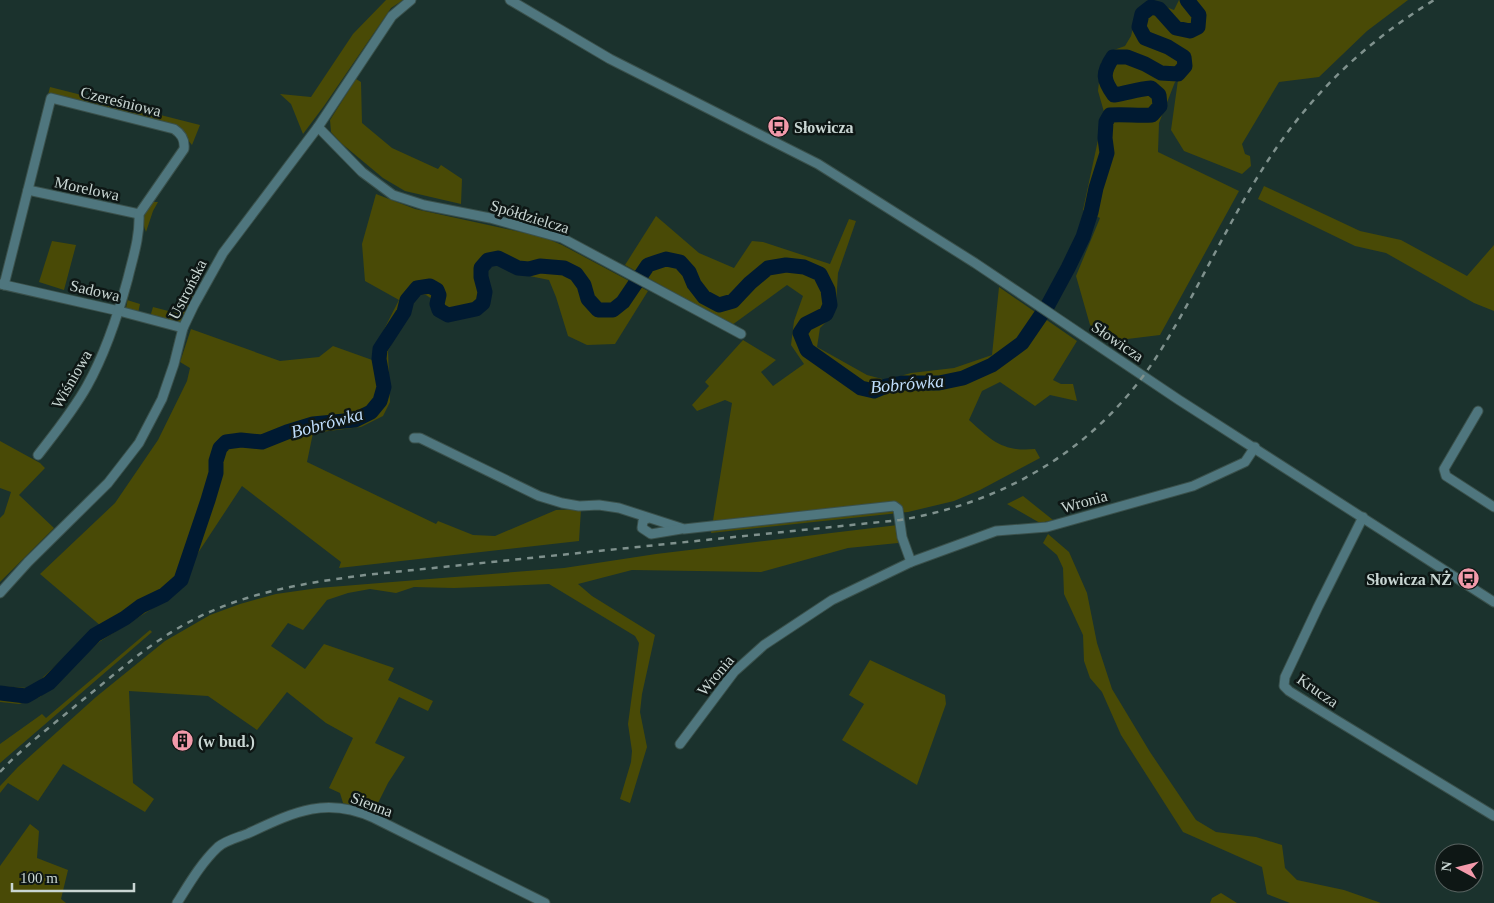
<svg xmlns="http://www.w3.org/2000/svg" width="1494" height="903" font-family="'Times New Roman',serif">
<style>
.green{fill:#494a06}
.lines{fill:none;stroke-linecap:round;stroke-linejoin:round}
.river{stroke:#001a32;stroke-width:15}
.minor-casing{stroke:#3a504b;stroke-width:11}
.minor{stroke:#4f767e;stroke-width:9}
.rail{stroke:#7f918d;stroke-width:2.5;stroke-dasharray:6 6;stroke-linecap:butt}
.labels{text-anchor:middle;stroke-width:5;stroke-linejoin:round;paint-order:stroke}
.street-label{font-size:16px;fill:#c9d6d3;stroke:#0e1715}
.poi-label{font-size:16px;font-weight:bold;fill:#c9d6d3;stroke:#0e1715;text-anchor:start}
.water-label{font-size:18px;font-style:italic;fill:#c0defc;stroke:#0e1715}
</style>
<rect width="100%" height="100%" fill="#1b322d"/>
<g class="green">
<polygon points="386,0 403,0 391,8 324,106 303,134 291,104 280,94 311,97 353,34"/>
<path d="M1179,0H1408L1367,31L1319,77L1279,82L1242,144L1245,154L1250,156L1251,166L1242,174L1184,151L1171,130L1178,80L1175,82L1159,123L1158,152L1239,191L1160,335L1111,341L1090,325L1076,276L1100,218L1083,210L1104,112L1098,91L1101,63L1108,52L1125,46L1131,36L1138,8C1153,0 1159,4 1174,10Z"/>
<polygon points="356,79 361,82 362,123 392,148 438,169 441,165 462,179 461,204 405,191 383,178 341,143 331,132 330,120"/>
<polygon points="50,87 200,125 192,145 178,128 48,95"/>
<polygon points="1264,186 1360,231 1401,240 1467,276 1494,245 1494,311 1474,303 1386,253 1355,246 1258,199"/>
<path d="M376,194L415,209L543,237L562,245L648,291L615,344L587,345L568,336L556,297L549,280L515,273L494,264L488,265C485,274 486,276 487,285C490,308 483,311 463,318C453,321 441,319 433,313L432,299L426,295H418L388,351L390,402L383,416L361,427L313,433L307,462L436,524L438,521L473,535L495,536L556,510L581,509L579,541L339,568L341,562L242,486L196,556L185,581L166,600L99,642L40,697L19,704L0,702V686L27,688L38,682L92,631L101,626L40,574L115,503L158,440L187,381L190,368L180,362L191,329L280,361L319,357L333,346L375,361L377,343L399,300L365,281L362,244Z"/>
<path d="M152,202H158L153,211L146,232C141,220 144,212 152,202Z"/>
<path d="M656,216L699,253L734,268L752,241L763,242L830,264L849,219L856,221L838,273L836,305L831,317L820,328L817,347L867,375L886,380L911,373L954,368L992,355L999,287L1077,341L1053,380L1061,384H1073L1077,401L1050,395L1035,406L1000,382L982,391L969,420C992,441 1003,452 1035,449L1040,458L980,490L954,501L908,512L711,533L732,403L725,400L697,411L692,405L709,386L705,382L743,340L776,360L761,372L773,386L804,364L791,345L794,321L803,296L787,285L732,325L625,265Z"/>
<polygon points="52,241 76,245 64,290 39,282"/>
<polygon points="132,278 133,279 127,300 140,304 138,313 127,310 126,308"/>
<polygon points="189,291 194,293 194,295 181,324 150,317 153,307 180,314"/>
<polygon points="0,441 40,463 45,468 19,495 54,528 0,582 0,518 4,514 11,492 0,488"/>
<polygon points="1023,496 1053,520 1040,523 1007,504"/>
<polygon points="898,525 898,543 848,548 761,572 632,570 578,584 592,596 655,635 642,694 640,712 647,747 630,803 620,799 631,762 632,751 628,724 639,643 635,636 549,584 454,588 414,587 396,593 370,589 348,593 327,600 303,630 288,623 271,646 305,669 324,644 394,668 388,680 433,701 428,711 399,697 375,743 405,757 388,783 373,813 343,803 340,793 329,788 353,738 326,723 287,692 257,730 208,696 129,691 133,783 154,799 145,812 63,764 38,801 8,783 0,793 0,786 18,767 96,697 165,641 210,615 240,604 276,594 318,588 564,568 656,554"/>
<polygon points="1048,534 1069,552 1087,593 1097,643 1112,689 1150,752 1196,820 1216,832 1256,837 1282,845 1285,868 1297,880 1344,890 1381,903 1290,903 1267,894 1262,867 1183,832 1121,735 1102,692 1090,678 1084,661 1083,635 1064,594 1063,568 1057,555 1043,543"/>
<polygon points="150,630 152,632 0,763 0,744 42,714 46,718"/>
<polygon points="870,660 945,695 946,704 917,785 842,740 864,704 849,695"/>
<polygon points="30,824 39,831 37,858 68,870 61,899 66,903 0,903 0,866"/>
<polygon points="1221,893 1237,903 1210,903 1212,898"/>
</g>
<g class="lines">
<path class="river" d="M0,693L26,696L49,683L95,635L125,618L141,606L164,595L181,580L208,500L216,473V461L220,448L226,442L241,440L262,442L287,432L313,424L355,420L371,412L380,401L384,387L379,359L380,349L404,312L407,300L417,288L430,286L437,290L439,295L437,304L439,310L448,315L476,309L483,303L485,292L481,277V268L488,260L498,258L518,268L529,269L540,266L564,268L576,274L584,285L588,299L598,310H613L623,302L648,265L666,259L680,262L689,272L694,284L704,297L719,305L733,301L750,283L768,268L786,265L804,267L820,274L828,290L830,305L826,314L806,324L800,333L807,350L861,388L874,391L886,386L902,383H939L963,378L992,365L1022,343L1048,305L1068,268L1083,237L1091,212L1096,188L1107,153L1105,138L1106,122L1110,115C1125,114 1138,116 1152,115L1160,106L1159,95L1151,88C1138,89 1127,93 1114,95C1103,80 1102,73 1113,57H1127L1145,64L1161,73L1178,74L1185,66L1184,57L1168,47L1145,38L1139,27L1142,14L1151,7L1159,9L1176,28L1190,31L1198,27L1199,15L1187,0"/>
<defs>
<g id="minor">
<polyline points="510,0 610,59 818,164 975,263 1179,400 1494,602"/>
<polyline points="318,127 362,172 393,195 424,205 490,218 562,238 741,334"/>
<polyline points="28,190 139,214"/>
<polyline points="0,284 119,311 183,328"/>
<path d="M4,285L51,98L174,129C182,134 185,140 184,149L139,214C140,237 133,257 128,278C118,315 106,352 87,386C73,411 55,433 38,455"/>
<polyline points="1478,411 1444,469 1446,476 1494,507"/>
<polyline points="414,438 420,438 539,496 562,503 579,506 599,505 619,508 684,529 894,506 898,509 902,537 911,562"/>
<polyline points="1363,517 1318,607 1285,677 1284,686 1289,691 1318,709 1494,816"/>
<polyline points="648,518 643,521 642,528 651,534 681,529"/>
<polyline points="0,593 28,562 108,483 139,443 162,399 174,364 183,328 194,305 223,253 318,127 392,16 411,0"/>
<polyline points="680,744 734,672 764,645 832,600 911,562 996,531 1047,527 1193,486 1245,462 1255,447"/>
<path d="M177,903C189,884 201,863 218,847C226,840 240,837 249,833C294,812 326,796 374,818L545,903"/>
</g>
</defs>
<use href="#minor" class="minor-casing"/>
<use href="#minor" class="minor"/>
<path class="rail" d="M0,772C24,746 53,725 80,702C107,681 132,658 161,639C224,596 290,585 365,575L900,520C1008,502 1100,446 1159,353C1201,286 1232,212 1277,147C1320,85 1370,40 1434,0"/>
</g>
<defs>
<symbol id="bus-disc" viewBox="-11 -11 22 22"><circle r="9.5" fill="#f39aab" stroke="#0e1715"/><path d="M-5-6H5V4H4V6H2V4H-2V6H-4V4H-5ZM-3.5-4V0h7V-4ZM-3.5 1.2v1.5H-2V1.2ZM2 1.2v1.5H3.5V1.2Z" fill="#111"/></symbol>
<symbol id="building-disc" viewBox="-11 -11 22 22"><circle r="9.5" fill="#f39aab" stroke="#0e1715"/><path d="M-4-6H4V6H1V3H-1V6H-4ZM-2.5-4.3h1.7v1.8h-1.7ZM.8-4.3h1.7v1.8H.8ZM-2.5-1h1.7V.8h-1.7ZM.8-1h1.7V.8H.8Z" fill="#111"/></symbol>
</defs>
<g fill-rule="evenodd">
<use href="#bus-disc" x="766" y="114" width="25" height="25"/>
<use href="#bus-disc" x="1456" y="566" width="25" height="25"/>
<use href="#building-disc" x="170" y="728" width="25" height="25"/>
</g>
<g class="labels">
<g class="street-label">
<text transform="translate(121 101) rotate(14)" y="6">Czereśniowa</text>
<text transform="translate(87 188) rotate(12)" y="6">Morelowa</text>
<text transform="translate(530 216) rotate(17)" y="6">Spółdzielcza</text>
<text transform="translate(187 289) rotate(-63)" y="6">Ustrońska</text>
<text transform="translate(95 290) rotate(13)" y="6">Sadowa</text>
<text transform="translate(1118 341) rotate(34)" y="6">Słowicza</text>
<text transform="translate(71 379) rotate(-60)" y="6">Wiśniowa</text>
<text transform="translate(1084 501) rotate(-16)" y="6">Wronia</text>
<text transform="translate(715 675) rotate(-50)" y="6">Wronia</text>
<text transform="translate(1318 690) rotate(35)" y="6">Krucza</text>
<text transform="translate(372 804) rotate(21)" y="6">Sienna</text>
</g>
<g class="poi-label">
<text x="794" y="133">Słowicza</text>
<text x="1452" y="585" text-anchor="end">Słowicza NŻ</text>
<text x="198" y="747">(w bud.)</text>
</g>
<g class="water-label">
<text transform="translate(907 384) rotate(-5)" y="6">Bobrówka</text>
<text transform="translate(327 423) rotate(-15)" y="6">Bobrówka</text>
</g>
</g>
<g transform="translate(1459 868) rotate(277)"><circle r="24" fill="#0e1715" stroke="#596361"/>
<path d="M0-4L9 19L0 12L-9 19Z" fill="#f39aab"/>
<text y="-8" font-size="14" font-weight="bold" text-anchor="middle" fill="#c9d6d3">N</text>
</g>
<path d="M12 883v8h122v-8" fill="none" stroke="#c9d6d3" stroke-width="2.5"/>
<text x="20" y="883" font-size="15" fill="#c9d6d3" stroke="#0e1715" stroke-width="4" paint-order="stroke">100 m</text>
</svg>
